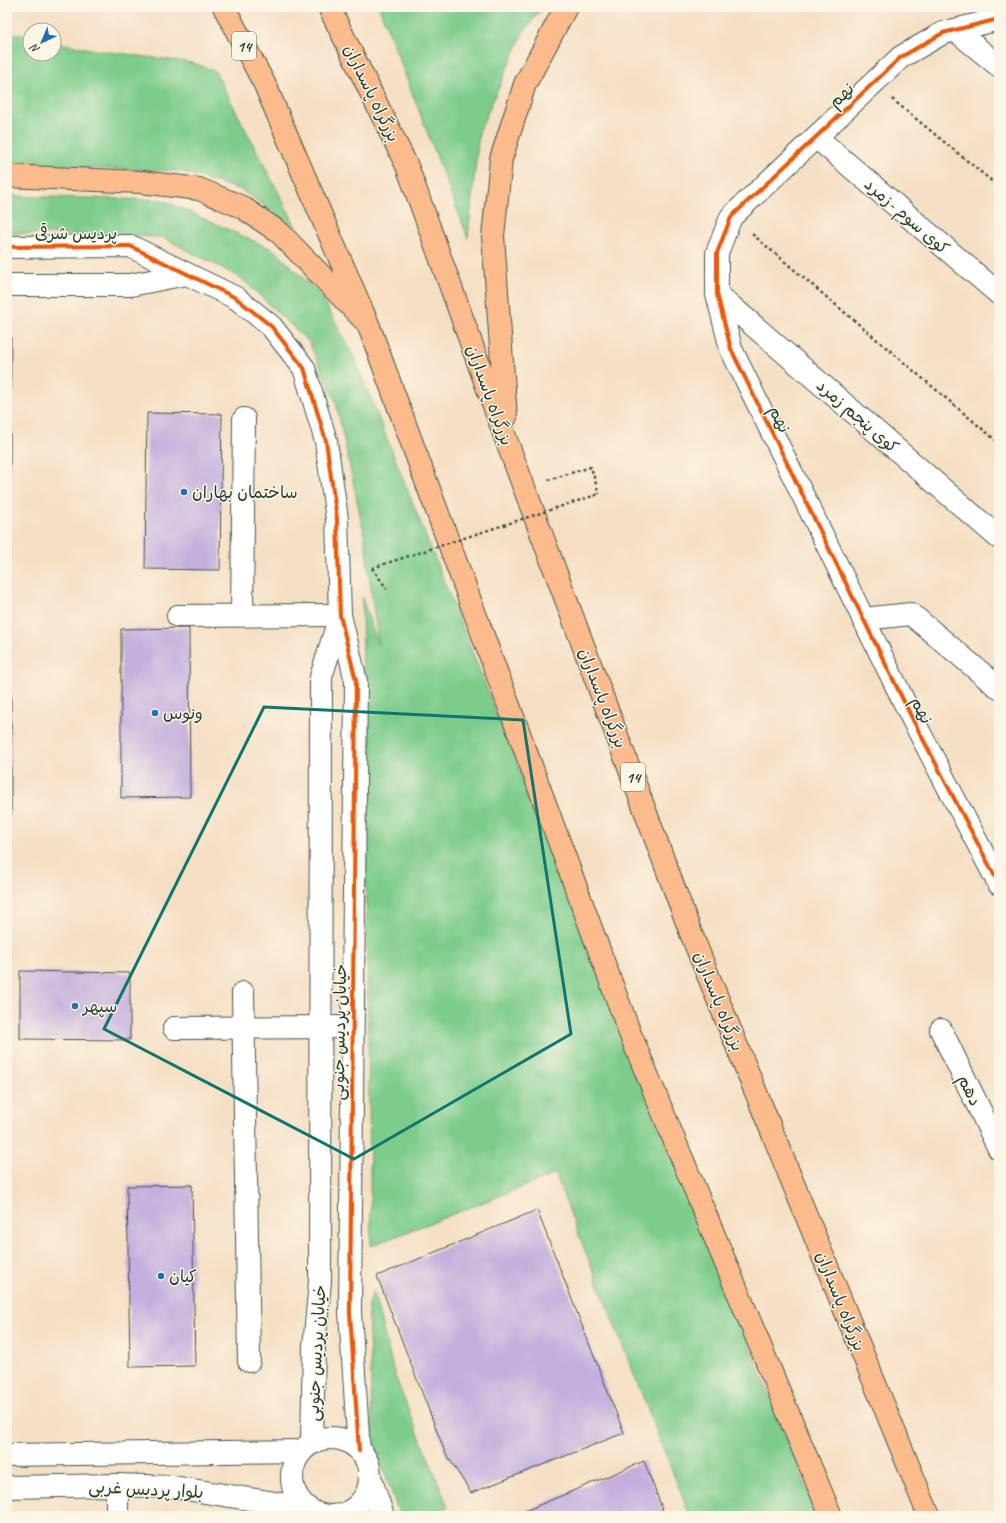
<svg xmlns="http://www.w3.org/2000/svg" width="1006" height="1523" font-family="Caveat,'Playpen Sans Arabic',sans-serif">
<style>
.green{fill:#7dcc8c;stroke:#4e8460}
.building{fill:#c3aedd}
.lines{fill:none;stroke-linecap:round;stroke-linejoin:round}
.minor-casing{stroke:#3f554a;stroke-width:24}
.major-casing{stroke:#3f554a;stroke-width:24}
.highway-casing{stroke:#3f554a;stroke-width:24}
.path{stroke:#3f554a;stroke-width:2.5;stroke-dasharray:3 3;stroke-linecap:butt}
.minor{stroke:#fff;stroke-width:22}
.major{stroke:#fbbb8c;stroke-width:22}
.highway{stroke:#fbbb8c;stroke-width:22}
.path-bridge{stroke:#3f554a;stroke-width:2.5;stroke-dasharray:3 3;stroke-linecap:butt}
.cycleway-casing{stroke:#fcf5e5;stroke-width:6}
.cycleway{stroke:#e8590c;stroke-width:4}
.marked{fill:none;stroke:#0f766e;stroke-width:3;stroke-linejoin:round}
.poi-dot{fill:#1f6fb2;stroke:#fcf5e5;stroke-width:1.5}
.labels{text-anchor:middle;stroke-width:3;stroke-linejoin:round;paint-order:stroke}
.shield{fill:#fcf5e5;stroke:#617469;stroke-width:1}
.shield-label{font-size:16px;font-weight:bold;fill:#1f3d34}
.street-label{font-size:17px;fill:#1f3d34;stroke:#fcf5e5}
.poi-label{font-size:17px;fill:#1f3d34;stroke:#fcf5e5;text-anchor:start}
</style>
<rect width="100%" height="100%" fill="#fcf5e5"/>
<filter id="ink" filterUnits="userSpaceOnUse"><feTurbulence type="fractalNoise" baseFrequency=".025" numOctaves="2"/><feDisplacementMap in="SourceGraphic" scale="8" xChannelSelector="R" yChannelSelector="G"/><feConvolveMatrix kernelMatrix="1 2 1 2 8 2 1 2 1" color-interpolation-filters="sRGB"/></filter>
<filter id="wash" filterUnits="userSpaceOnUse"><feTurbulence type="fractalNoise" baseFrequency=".012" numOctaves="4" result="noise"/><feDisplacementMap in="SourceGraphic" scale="16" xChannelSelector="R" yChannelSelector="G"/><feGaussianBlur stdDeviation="0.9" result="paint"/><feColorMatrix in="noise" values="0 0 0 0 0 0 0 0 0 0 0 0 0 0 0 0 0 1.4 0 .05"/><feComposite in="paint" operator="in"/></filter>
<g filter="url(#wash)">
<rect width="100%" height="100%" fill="#f5dfc4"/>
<g class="green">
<polygon points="379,7 543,7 523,33 479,132 468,238"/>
<polygon points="7,32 30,37 30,54 54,54 54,42 96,50 193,63 215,71 298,230 281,217 241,190 180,171 7,166"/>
<polygon points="7,196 162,200 274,250 321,295 355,359 818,1516 690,1516 565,1200 556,1174 371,1246 362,598 378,645 364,533 336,402 309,342 241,278 162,237 7,233"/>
<polygon points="373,1290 395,1376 448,1507 423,1516 400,1516 373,1440 368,1309"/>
</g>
<g id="blocks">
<g class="building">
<polygon points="11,336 9,593 7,593 7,337"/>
<polygon points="147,413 222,414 220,570 145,569"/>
<polygon points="189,628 190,797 121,798 121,629"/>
<rect x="7" y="629" width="4" height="187"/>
<polygon points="20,971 130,973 130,1040 20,1039"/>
<polygon points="192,1185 195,1366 130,1367 127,1186"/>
<polygon points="537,1210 624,1433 471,1493 445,1452 377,1276"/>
<polygon points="644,1461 665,1516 513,1516"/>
</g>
</g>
</g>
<g filter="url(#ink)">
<use href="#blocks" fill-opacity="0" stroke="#3f554a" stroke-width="1"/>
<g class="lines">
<defs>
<g id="minor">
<polyline points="999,19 943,33 901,57 731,217 717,253 717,294 731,349 913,720 999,884"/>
<polyline points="955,30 999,66"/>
<polyline points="816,137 999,294"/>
<polyline points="7,247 130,246 236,298 271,326 304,368 326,441 337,519 340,615 356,681 350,1312 359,1451"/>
<polyline points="7,285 131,285 186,274"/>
<polyline points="717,294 999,538"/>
<polyline points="242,615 244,419"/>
<polyline points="178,616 340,615"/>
<polyline points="863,619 911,614 999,688"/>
<polyline points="243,993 249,1361"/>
<polyline points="174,1028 352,1027"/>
<polyline points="941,1030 999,1149"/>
<circle cx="331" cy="1477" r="39"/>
<polyline points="312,1443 314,1347 320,1281 321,677 340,616"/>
<polyline points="7,1455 301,1451"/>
<polyline points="369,1474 383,1516"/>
<polyline points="117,1485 117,1516"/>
<polyline points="7,1487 117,1485 173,1487 307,1508"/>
</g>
<polyline id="major" points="7,176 141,182 199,189 242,207 280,233 367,323"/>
<g id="highway">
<polyline points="224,7 265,85 368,324 629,1031 831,1516"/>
<polyline points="329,7 407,166 507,442 692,936 929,1516"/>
<polyline points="506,417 493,236 501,159 525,84 566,7"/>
</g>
</defs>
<use href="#minor" class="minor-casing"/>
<use href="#major" class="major-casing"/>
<use href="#highway" class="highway-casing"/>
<g class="path">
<polyline points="892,99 999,187"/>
<polyline points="752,234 999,443"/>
<polyline points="548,480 591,467 599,494"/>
<polyline points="372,568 387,589"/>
</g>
<use href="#minor" class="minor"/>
<use href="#major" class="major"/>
<use href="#highway" class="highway"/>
<polyline class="path-bridge" points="372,568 599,494"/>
<defs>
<g id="cycleway">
<polyline points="999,19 943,33 901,57 731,217 717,253 717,294 731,349 913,720 999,884"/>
<polyline points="7,247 130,246 236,298 271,326 304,368 326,441 337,519 340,615 356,681 350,1312 359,1451"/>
</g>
</defs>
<use href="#cycleway" class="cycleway-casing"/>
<use href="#cycleway" class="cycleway"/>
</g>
</g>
<path class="marked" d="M264,707L523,720L571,1034L354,1159L104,1029Z"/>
<g class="poi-dot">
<circle cx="184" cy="492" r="4"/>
<circle cx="155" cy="713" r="4"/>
<circle cx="75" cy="1006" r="4"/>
<circle cx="161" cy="1276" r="4"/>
</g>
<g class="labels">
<g class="shield">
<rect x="232" y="32" width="24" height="28" rx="3"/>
<rect x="621" y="763" width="24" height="28" rx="3"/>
</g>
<g class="shield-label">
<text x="244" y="52">14</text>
<text x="633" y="783">14</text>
</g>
<g class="street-label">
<text transform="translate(372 93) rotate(64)" y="6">بزرگراه پاسداران</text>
<text transform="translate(841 95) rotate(-43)" y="6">نهم</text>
<text transform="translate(907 216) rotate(41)" y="6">کوی سوم -زمرد</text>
<text x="76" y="239">پردیس شرقی</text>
<text transform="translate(490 395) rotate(70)" y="6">بزرگراه پاسداران</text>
<text transform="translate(858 416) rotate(41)" y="6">کوی پنجم زمرد</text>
<text transform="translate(780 419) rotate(64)" y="6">نهم</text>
<text transform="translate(603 698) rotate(69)" y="6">بزرگراه پاسداران</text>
<text transform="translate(922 710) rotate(63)" y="6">نهم</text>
<text transform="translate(719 1001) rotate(68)" y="6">بزرگراه پاسداران</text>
<text transform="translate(339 1032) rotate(-89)" y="6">خیابان پردیس جنوبی</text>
<text transform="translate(970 1090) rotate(64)" y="6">دهم</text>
<text transform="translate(841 1301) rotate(68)" y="6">بزرگراه پاسداران</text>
<text transform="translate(316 1353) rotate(-87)" y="6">خیابان پردیس جنوبی</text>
<text transform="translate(146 1489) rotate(3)" y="6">بلوار پردیس غربی</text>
</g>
<g class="poi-label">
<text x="192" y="498">ساختمان بهاران</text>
<text x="163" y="719">ونوس</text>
<text x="83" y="1012">سپهر</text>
<text x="169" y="1282">کیان</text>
</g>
</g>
<rect width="1006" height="1523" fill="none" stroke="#fcf5e5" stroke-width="24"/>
<g transform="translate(42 42) rotate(224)"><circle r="19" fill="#fcf5e5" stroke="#a4ab9e"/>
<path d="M0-3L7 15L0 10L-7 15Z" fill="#1f6fb2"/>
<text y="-6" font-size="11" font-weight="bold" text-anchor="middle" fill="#1f3d34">N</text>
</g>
</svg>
